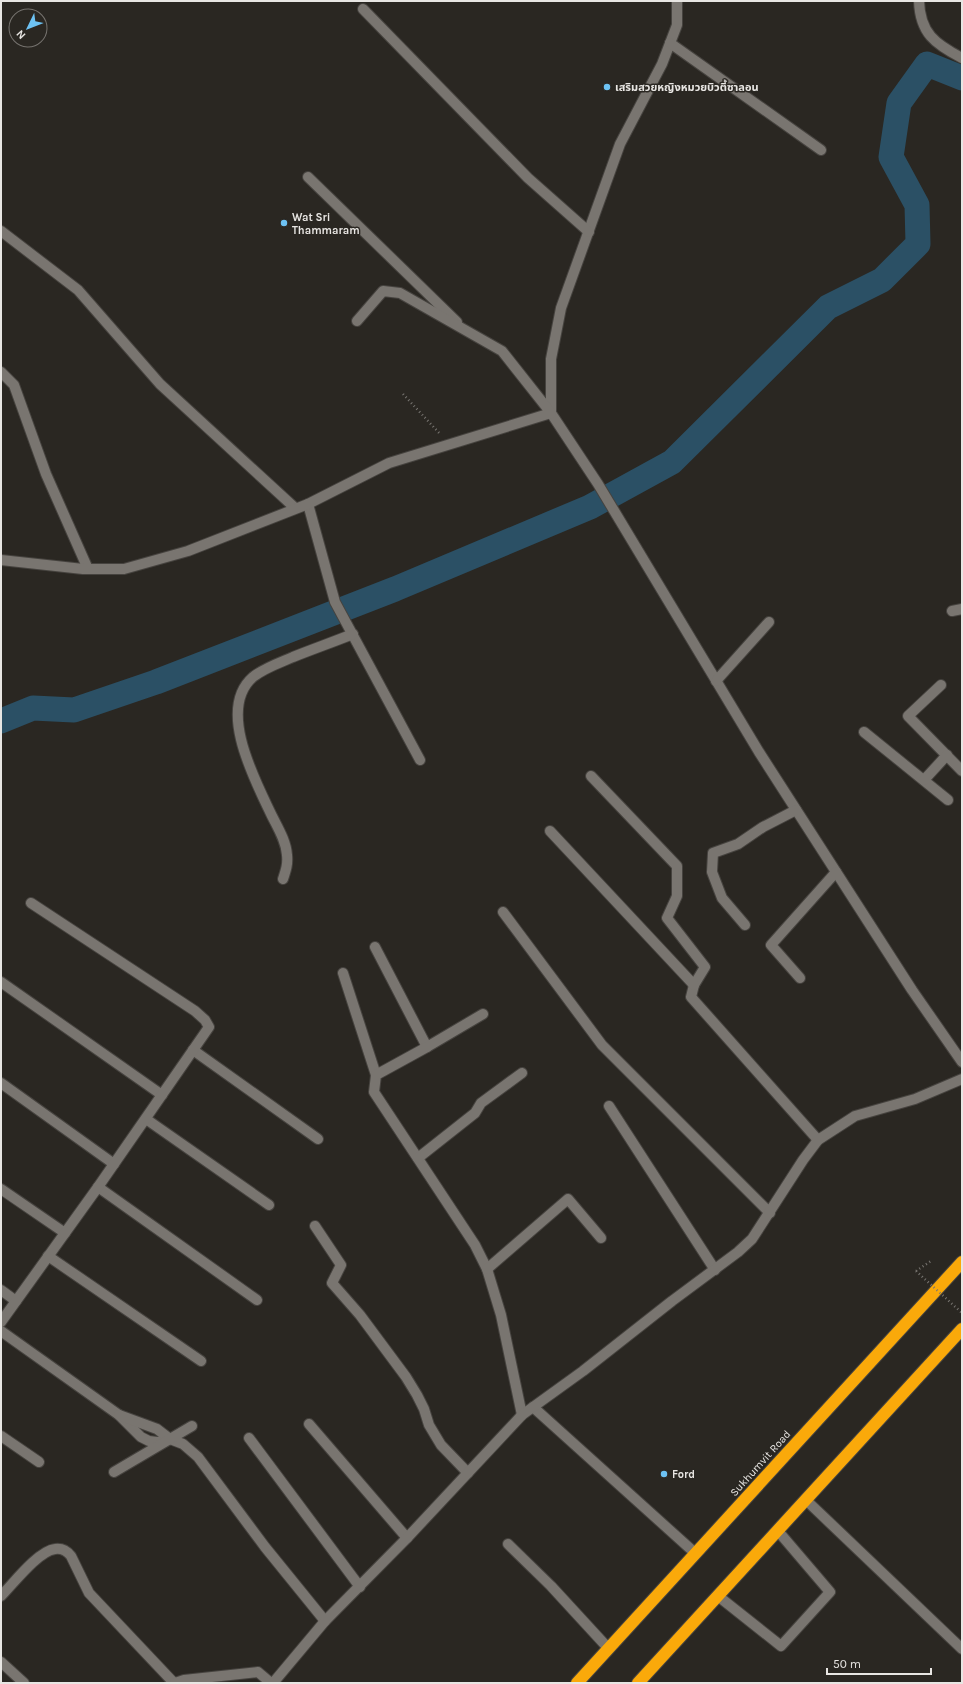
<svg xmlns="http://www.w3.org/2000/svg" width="963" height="1684" font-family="Karla,'Noto Sans Thai',sans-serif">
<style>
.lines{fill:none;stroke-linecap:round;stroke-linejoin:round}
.river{stroke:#2b5065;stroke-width:25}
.minor-casing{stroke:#46433f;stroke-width:12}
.highway-casing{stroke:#46433f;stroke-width:14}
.path{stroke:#797672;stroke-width:2.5;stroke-dasharray:1 3;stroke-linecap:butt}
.minor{stroke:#797570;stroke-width:10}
.highway{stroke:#faa90a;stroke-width:12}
.path-bridge{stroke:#797672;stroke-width:2.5;stroke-dasharray:1 3;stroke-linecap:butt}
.poi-dot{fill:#6dc2f3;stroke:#2a2722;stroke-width:1.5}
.labels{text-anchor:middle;stroke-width:3;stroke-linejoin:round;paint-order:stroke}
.poi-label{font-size:11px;font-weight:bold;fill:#e8e6e3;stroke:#2a2722;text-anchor:start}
.street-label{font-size:11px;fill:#e8e6e3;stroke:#2a2722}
</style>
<rect width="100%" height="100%" fill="#2a2722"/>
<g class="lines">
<polyline class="river" points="1,721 33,708 74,710 156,682 395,589 590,507 672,462 828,307 882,280 918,244 917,205 891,157 899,103 927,64 962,78"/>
<defs>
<g id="minor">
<polyline points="677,1 677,25 662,64 620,144 561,308 551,359 551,413 598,484 759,752 912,990 962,1062"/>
<path d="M919,1C920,33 935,44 962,58"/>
<polyline points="363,9 528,178 589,232"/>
<polyline points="670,43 821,150"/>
<polyline points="308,177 457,322"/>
<polyline points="1,231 78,290 160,384 295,508"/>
<polyline points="1,372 14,385 46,474 88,569"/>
<polyline points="308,504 335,602 420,760"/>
<polyline points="1,560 83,569 124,569 188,551 308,504 389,463 551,413 502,351 400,293 383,291 357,321"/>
<polyline points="952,611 962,609"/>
<polyline points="716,681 769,622"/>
<polyline points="941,685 908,716 962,771"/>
<polyline points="864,732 948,800"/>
<polyline points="591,776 677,866 677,896 667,918 705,967 694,985 691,997 818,1140"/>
<polyline points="924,780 947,755"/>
<polyline points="550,831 694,985"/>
<path d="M283,879C286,870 288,864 287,855C286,841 278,828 272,816C256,782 216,709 253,677C264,668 279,663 293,657C313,649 333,642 353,634"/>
<polyline points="503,912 602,1045 770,1213"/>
<polyline points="745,925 722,898 712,872 713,853 738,844 763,827 796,810"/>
<polyline points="375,947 427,1047"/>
<polyline points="343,973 376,1075"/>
<polyline points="800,978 771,945 836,872"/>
<polyline points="1,982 162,1095"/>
<polyline points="483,1014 427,1047 376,1075 374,1092 475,1245 487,1269 501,1315 522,1415"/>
<polyline points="193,1050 318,1139"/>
<polyline points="1,1083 114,1164"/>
<polyline points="609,1106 715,1270"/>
<polyline points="146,1119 269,1205"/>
<polyline points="418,1158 475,1113 481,1103 522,1073"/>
<polyline points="98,1187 257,1300"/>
<polyline points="1,1189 65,1233"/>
<polyline points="315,1226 341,1265 332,1283 360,1315 406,1377 417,1395 424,1409 429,1425 441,1445 468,1473"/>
<polyline points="48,1256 201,1361"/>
<polyline points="487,1269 568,1199 601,1238"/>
<polyline points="1,1290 16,1301"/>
<polyline points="1,1322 98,1187 209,1027 205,1020 195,1011 31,903"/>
<polyline points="1,1331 119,1415 141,1437 149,1441 157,1442 170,1439"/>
<polyline points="533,1407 695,1553"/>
<polyline points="119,1415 157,1429 170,1439 183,1444 198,1457 265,1547 325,1621"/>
<polyline points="309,1424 407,1538"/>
<polyline points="1,1436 39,1462"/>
<polyline points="249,1438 360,1587"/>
<polyline points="114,1472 192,1426"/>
<polyline points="806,1500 962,1649"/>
<polyline points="508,1544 551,1586 608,1648"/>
<path d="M1,1596C13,1584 38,1551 55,1549C62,1548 67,1551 71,1556L89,1593L174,1683"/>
<polyline points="718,1596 781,1646 830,1592 778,1531"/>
<polyline points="1,1662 24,1683"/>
<polyline points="175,1683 184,1680 258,1672 271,1683"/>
<polyline points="273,1683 325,1621 407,1538 522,1415 583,1371 672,1301 738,1252 752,1239 803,1160 818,1140 855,1116 915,1099 962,1079"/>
</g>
<g id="highway">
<polyline points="577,1683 962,1262"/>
<polyline points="638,1683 962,1329"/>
</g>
</defs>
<use href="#minor" class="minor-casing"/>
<use href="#highway" class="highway-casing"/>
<g class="path">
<polyline points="403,394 441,435"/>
<polyline points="916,1271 931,1261"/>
</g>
<use href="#minor" class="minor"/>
<use href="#highway" class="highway"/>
<polyline class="path-bridge" points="916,1271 962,1313"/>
</g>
<g class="poi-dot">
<circle cx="607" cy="87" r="4"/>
<circle cx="284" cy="223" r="4"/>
<circle cx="664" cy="1474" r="4"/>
</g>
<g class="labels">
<g class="poi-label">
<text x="615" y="91">เสริมสวยหญิงหมวยบิวตี้ซาลอน</text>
<text x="292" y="221">Wat Sri<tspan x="292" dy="13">Thammaram</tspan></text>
<text x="672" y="1478">Ford</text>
</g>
<g class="street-label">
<text transform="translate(760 1463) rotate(-48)" y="4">Sukhumvit Road</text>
</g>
</g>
<rect width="963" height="1684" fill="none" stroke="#e8e6e3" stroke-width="4"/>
<g transform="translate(28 28) rotate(227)"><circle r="19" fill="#2a2722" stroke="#76736f"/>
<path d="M0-3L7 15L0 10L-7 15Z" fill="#6dc2f3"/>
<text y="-6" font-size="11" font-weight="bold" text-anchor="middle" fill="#e8e6e3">N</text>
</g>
<path d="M827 1668v6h104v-6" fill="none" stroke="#e8e6e3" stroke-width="2"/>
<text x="833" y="1668" font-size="12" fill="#e8e6e3" stroke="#2a2722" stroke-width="3" paint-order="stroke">50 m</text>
</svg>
